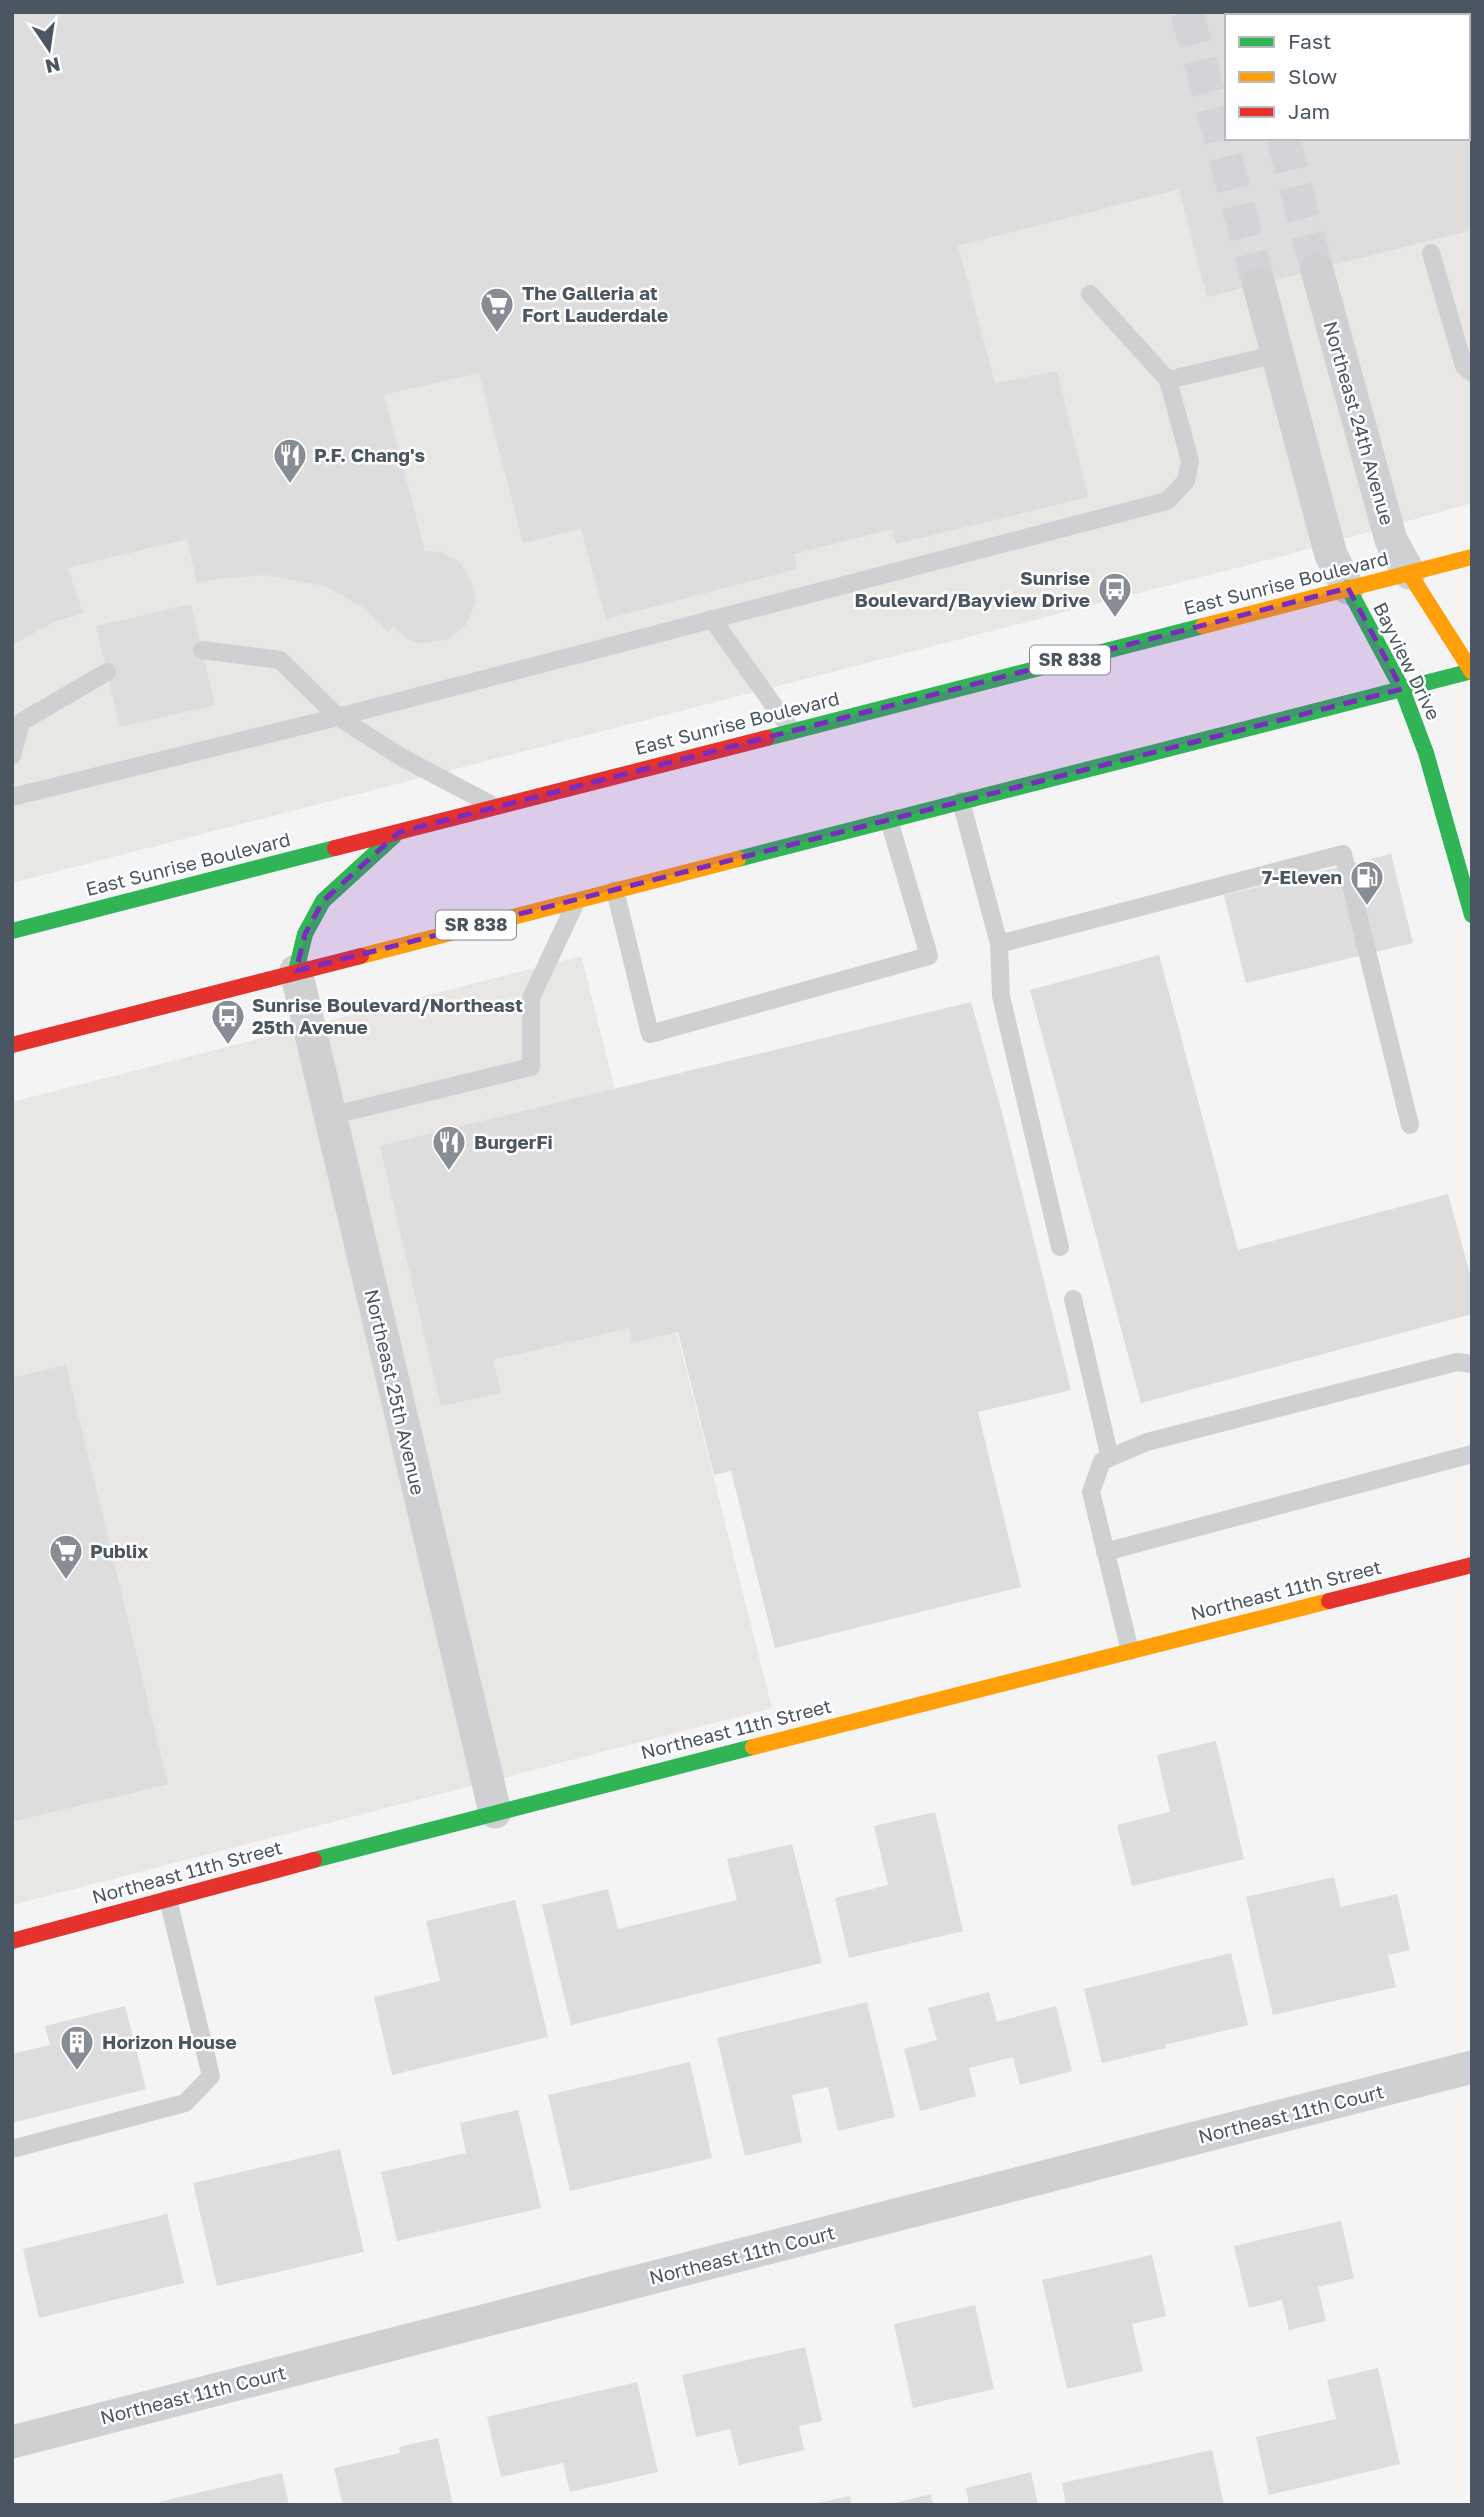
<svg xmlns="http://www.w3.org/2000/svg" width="1484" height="2517" font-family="'Golos Text',sans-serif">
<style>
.commercial{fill:#e8e7e3;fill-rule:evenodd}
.building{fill:#ddddde;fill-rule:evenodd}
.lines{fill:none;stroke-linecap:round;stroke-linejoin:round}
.street-tunnel{stroke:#d2d4d7;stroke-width:33;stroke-dasharray:33 17;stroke-linecap:butt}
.lane{stroke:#ced0d2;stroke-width:18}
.street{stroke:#ced0d2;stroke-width:33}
.fast{stroke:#30b455;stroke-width:16}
.slow{stroke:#ff9f0a;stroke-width:16}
.jam{stroke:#e5322d;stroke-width:16}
.marked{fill:#7b2cbf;fill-opacity:0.2;stroke:#7b2cbf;stroke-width:5;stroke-dasharray:14 9;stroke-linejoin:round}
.labels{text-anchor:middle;stroke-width:5;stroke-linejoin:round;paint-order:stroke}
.shield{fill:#fff;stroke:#808990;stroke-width:2}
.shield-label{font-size:18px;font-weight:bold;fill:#4a5661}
.poi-label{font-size:19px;font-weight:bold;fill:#4a5661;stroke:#fff;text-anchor:start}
.street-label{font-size:19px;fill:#4a5661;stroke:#fff}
</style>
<rect width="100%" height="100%" fill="#f4f4f4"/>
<g class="commercial">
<path d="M12,12H1472V503L1287,555L12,883ZM1227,16H1468V138H1227Z"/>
<polygon points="581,956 772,1708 12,1905 12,1102"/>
</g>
<g class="building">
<path d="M12,12H1472V230L1207,297L1179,189L958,246L995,383L1057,371L1088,497L896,544L892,529L794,554L797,569L606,619L581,529L523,543L479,373L384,395L425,551L441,552L460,562L471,581L476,602L466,625L448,639L421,644L406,638L393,626L389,632L361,606L324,586L265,575L216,579L197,583L187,539L68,568L83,613L54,622L12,645ZM1227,16H1468V138H1227Z"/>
<polygon points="191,604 215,705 120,727 96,626"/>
<polygon points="1391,854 1413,943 1246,983 1224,895"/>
<polygon points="1159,955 1238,1250 1448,1194 1472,1281 1472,1314 1141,1403 1030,990"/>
<polygon points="971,1002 1002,1112 1071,1390 978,1412 1021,1587 775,1648 731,1471 714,1475 678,1332 632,1343 629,1328 493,1360 501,1393 441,1406 380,1146"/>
<polygon points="66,1365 168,1784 12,1822 12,1378"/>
<polygon points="1216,1741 1244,1859 1132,1886 1117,1825 1170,1812 1157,1755"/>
<polygon points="935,1812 963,1931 849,1958 835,1898 888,1885 874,1826"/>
<polygon points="792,1844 822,1963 571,2025 542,1905 608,1889 618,1929 737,1900 727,1859"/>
<polygon points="1334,1877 1341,1907 1397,1894 1410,1950 1388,1955 1396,1987 1273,2015 1246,1897"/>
<polygon points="515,1900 548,2037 392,2075 374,1997 440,1981 426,1921"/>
<polygon points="1231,1953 1248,2025 1165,2045 1166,2048 1102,2063 1084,1989"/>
<polygon points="989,1992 997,2022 1056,2006 1072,2071 1020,2085 1013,2057 969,2068 976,2096 920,2111 904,2049 937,2040 928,2008"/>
<polygon points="867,2002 895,2117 838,2131 828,2087 792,2095 802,2142 745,2156 717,2038"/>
<polygon points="125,2006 146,2089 12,2123 12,2054 50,2045 45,2026"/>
<polygon points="690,2062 712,2158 570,2191 548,2095"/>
<polygon points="518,2110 541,2208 397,2241 381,2172 466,2153 460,2123"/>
<polygon points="340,2149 364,2252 217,2286 193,2183"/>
<polygon points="167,2214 184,2283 39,2318 23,2249"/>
<polygon points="1341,2221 1354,2278 1318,2287 1326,2321 1289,2330 1282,2300 1249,2308 1234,2246"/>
<polygon points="1152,2255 1166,2316 1132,2324 1143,2371 1067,2389 1042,2280"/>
<polygon points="975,2305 994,2389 913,2408 894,2324"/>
<polygon points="805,2347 822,2421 799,2426 804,2450 739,2465 730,2429 696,2437 682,2375"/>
<polygon points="1378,2368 1400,2464 1269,2495 1256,2437 1336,2419 1327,2380"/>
<polygon points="637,2382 658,2472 570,2492 563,2463 501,2477 487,2417"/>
<polygon points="438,2438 453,2505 343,2505 334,2468 400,2453 399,2447"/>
<polygon points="1212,2450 1224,2505 1066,2505 1062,2483"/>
<polygon points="1031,2472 1038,2505 969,2505 966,2488"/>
<polygon points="282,2473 289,2505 159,2505 159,2502"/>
<polygon points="931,2494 933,2505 891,2505 891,2504"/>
<polygon points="850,2496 851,2505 813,2505 813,2504"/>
</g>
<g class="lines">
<g class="street-tunnel">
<polyline points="1187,12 1259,285"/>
<polyline points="1251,12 1252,16"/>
<polyline points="1283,138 1317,270"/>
</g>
<g class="lane">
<polyline points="1431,253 1464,366 1472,373"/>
<polyline points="1090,294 1168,380 1277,354"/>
<polyline points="712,619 792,731"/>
<polyline points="202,650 280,660 338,717 403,758 490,804"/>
<polyline points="12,756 21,722 107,672"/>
<polyline points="12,797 338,717 1167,501 1186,481 1190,461 1168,380"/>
<polyline points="961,801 999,944 1343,854 1410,1125"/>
<polyline points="615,890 650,1034 929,956 889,820"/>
<polyline points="999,944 1001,996 1060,1247"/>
<polyline points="330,1116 531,1067 531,998 576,902"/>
<polyline points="1073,1299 1110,1458"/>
<polyline points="1105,1552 1472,1454"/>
<polyline points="1130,1651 1091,1492 1102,1461 1147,1442 1457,1362 1472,1364"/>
<polyline points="12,2149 185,2103 211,2076 168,1899"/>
</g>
<g class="street">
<polyline points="1317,270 1391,540 1409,573"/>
<polyline points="1259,285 1331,555 1348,588"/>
<polyline points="296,971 495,1812"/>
<polyline points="12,2442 1472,2067"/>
</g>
<g class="fast">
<polyline points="1348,588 1402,689 1426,753 1472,915"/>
<polyline points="767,738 1203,626"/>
<polyline points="738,859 1472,671"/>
<polyline points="12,931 335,848"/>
<polyline points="296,971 305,934 323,901 394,836"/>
<polyline points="314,1860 753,1747"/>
</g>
<g class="slow">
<polyline points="1409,573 1472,672"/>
<polyline points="1203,626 1472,557"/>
<polyline points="361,956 738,859"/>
<polyline points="753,1747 1329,1601"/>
</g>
<g class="jam">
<polyline points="335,848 767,738"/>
<polyline points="12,1045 361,956"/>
<polyline points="1329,1601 1472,1565"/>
<polyline points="12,1941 314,1860"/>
</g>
</g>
<path class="marked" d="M1348,588L1402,689L296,971L305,934L323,901L399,832Z"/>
<defs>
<symbol id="supermarket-pin" viewBox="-11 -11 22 30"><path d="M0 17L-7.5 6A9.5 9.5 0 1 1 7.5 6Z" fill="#868d94" stroke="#fff"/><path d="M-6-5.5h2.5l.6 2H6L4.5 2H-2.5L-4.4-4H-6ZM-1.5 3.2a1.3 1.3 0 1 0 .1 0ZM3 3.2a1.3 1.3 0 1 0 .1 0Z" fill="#fff"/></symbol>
<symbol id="restaurant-pin" viewBox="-11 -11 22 30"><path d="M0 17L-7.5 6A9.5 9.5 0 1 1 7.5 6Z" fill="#868d94" stroke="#fff"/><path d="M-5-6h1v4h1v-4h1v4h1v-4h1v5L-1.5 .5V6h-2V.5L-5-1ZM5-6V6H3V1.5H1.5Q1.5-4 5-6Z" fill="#fff"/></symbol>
<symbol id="bus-pin" viewBox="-11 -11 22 30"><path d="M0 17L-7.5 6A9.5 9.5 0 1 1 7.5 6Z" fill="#868d94" stroke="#fff"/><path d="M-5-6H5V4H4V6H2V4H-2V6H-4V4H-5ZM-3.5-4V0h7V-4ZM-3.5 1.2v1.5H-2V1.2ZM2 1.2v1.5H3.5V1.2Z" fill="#fff"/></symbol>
<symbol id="fuel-pin" viewBox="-11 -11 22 30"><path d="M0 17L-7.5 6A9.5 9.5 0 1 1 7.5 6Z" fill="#868d94" stroke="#fff"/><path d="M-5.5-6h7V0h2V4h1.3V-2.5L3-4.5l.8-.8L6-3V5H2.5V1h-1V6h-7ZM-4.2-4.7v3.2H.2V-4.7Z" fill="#fff"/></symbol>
<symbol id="building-pin" viewBox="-11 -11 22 30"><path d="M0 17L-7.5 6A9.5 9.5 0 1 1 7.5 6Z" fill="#868d94" stroke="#fff"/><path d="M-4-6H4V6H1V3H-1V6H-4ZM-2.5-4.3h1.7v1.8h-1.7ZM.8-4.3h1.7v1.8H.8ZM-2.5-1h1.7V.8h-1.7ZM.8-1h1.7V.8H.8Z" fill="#fff"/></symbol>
</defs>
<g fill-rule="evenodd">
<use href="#supermarket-pin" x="478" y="285" width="38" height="52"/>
<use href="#restaurant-pin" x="271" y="436" width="38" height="52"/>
<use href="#bus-pin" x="1096" y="570" width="38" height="52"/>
<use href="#fuel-pin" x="1348" y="858" width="38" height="52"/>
<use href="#bus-pin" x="209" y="997" width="38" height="52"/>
<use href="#restaurant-pin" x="430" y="1123" width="38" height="52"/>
<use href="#supermarket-pin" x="47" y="1532" width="38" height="52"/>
<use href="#building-pin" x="58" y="2023" width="38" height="52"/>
</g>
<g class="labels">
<g class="shield">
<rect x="1030" y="645.5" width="80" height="29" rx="5"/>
<rect x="436" y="910.5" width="80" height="29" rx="5"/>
</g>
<g class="shield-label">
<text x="1070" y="666">SR 838</text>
<text x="476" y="931">SR 838</text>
</g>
<g class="poi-label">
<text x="522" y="300">The Galleria at<tspan x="522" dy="22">Fort Lauderdale</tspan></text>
<text x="314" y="462">P.F. Chang's</text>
<text x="1090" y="585" text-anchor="end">Sunrise<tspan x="1090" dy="22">Boulevard/Bayview Drive</tspan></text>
<text x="1342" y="884" text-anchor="end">7-Eleven</text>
<text x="252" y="1012">Sunrise Boulevard/Northeast<tspan x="252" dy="22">25th Avenue</tspan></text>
<text x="474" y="1149">BurgerFi</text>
<text x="90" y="1558">Publix</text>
<text x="102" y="2049">Horizon House</text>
</g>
<g class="street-label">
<text transform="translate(1359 423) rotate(74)" y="7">Northeast 24th Avenue</text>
<text transform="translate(1286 583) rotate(-14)" y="7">East Sunrise Boulevard</text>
<text transform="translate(1407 661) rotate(64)" y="7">Bayview Drive</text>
<text transform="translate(737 723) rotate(-14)" y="7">East Sunrise Boulevard</text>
<text transform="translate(188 864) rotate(-14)" y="7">East Sunrise Boulevard</text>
<text transform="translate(395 1392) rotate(77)" y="7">Northeast 25th Avenue</text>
<text transform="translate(1286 1590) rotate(-14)" y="7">Northeast 11th Street</text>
<text transform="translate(736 1729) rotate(-14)" y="7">Northeast 11th Street</text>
<text transform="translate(187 1872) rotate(-15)" y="7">Northeast 11th Street</text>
<text transform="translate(1291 2114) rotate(-14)" y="7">Northeast 11th Court</text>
<text transform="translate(742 2255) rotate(-14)" y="7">Northeast 11th Court</text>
<text transform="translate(193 2395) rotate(-14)" y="7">Northeast 11th Court</text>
</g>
</g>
<rect width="1484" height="2517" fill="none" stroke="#4a5661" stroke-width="28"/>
<rect x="1225" y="14" width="245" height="126" fill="#ffffff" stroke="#b7bbc0" stroke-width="2"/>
<rect x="1239" y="37" width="35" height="10" fill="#30b455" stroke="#b7bbc0" stroke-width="2"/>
<text x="1288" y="49" font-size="21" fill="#4a5661">Fast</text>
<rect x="1239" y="72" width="35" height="10" fill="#ff9f0a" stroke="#b7bbc0" stroke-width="2"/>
<text x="1288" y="84" font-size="21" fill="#4a5661">Slow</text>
<rect x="1239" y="107" width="35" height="10" fill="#e5322d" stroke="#b7bbc0" stroke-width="2"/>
<text x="1288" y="119" font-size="21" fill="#4a5661">Jam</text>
<g transform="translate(49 49) rotate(167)" stroke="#ffffff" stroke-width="5" paint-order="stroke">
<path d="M0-5L12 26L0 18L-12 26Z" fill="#4a5661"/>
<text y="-10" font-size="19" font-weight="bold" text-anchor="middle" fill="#4a5661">N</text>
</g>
</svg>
